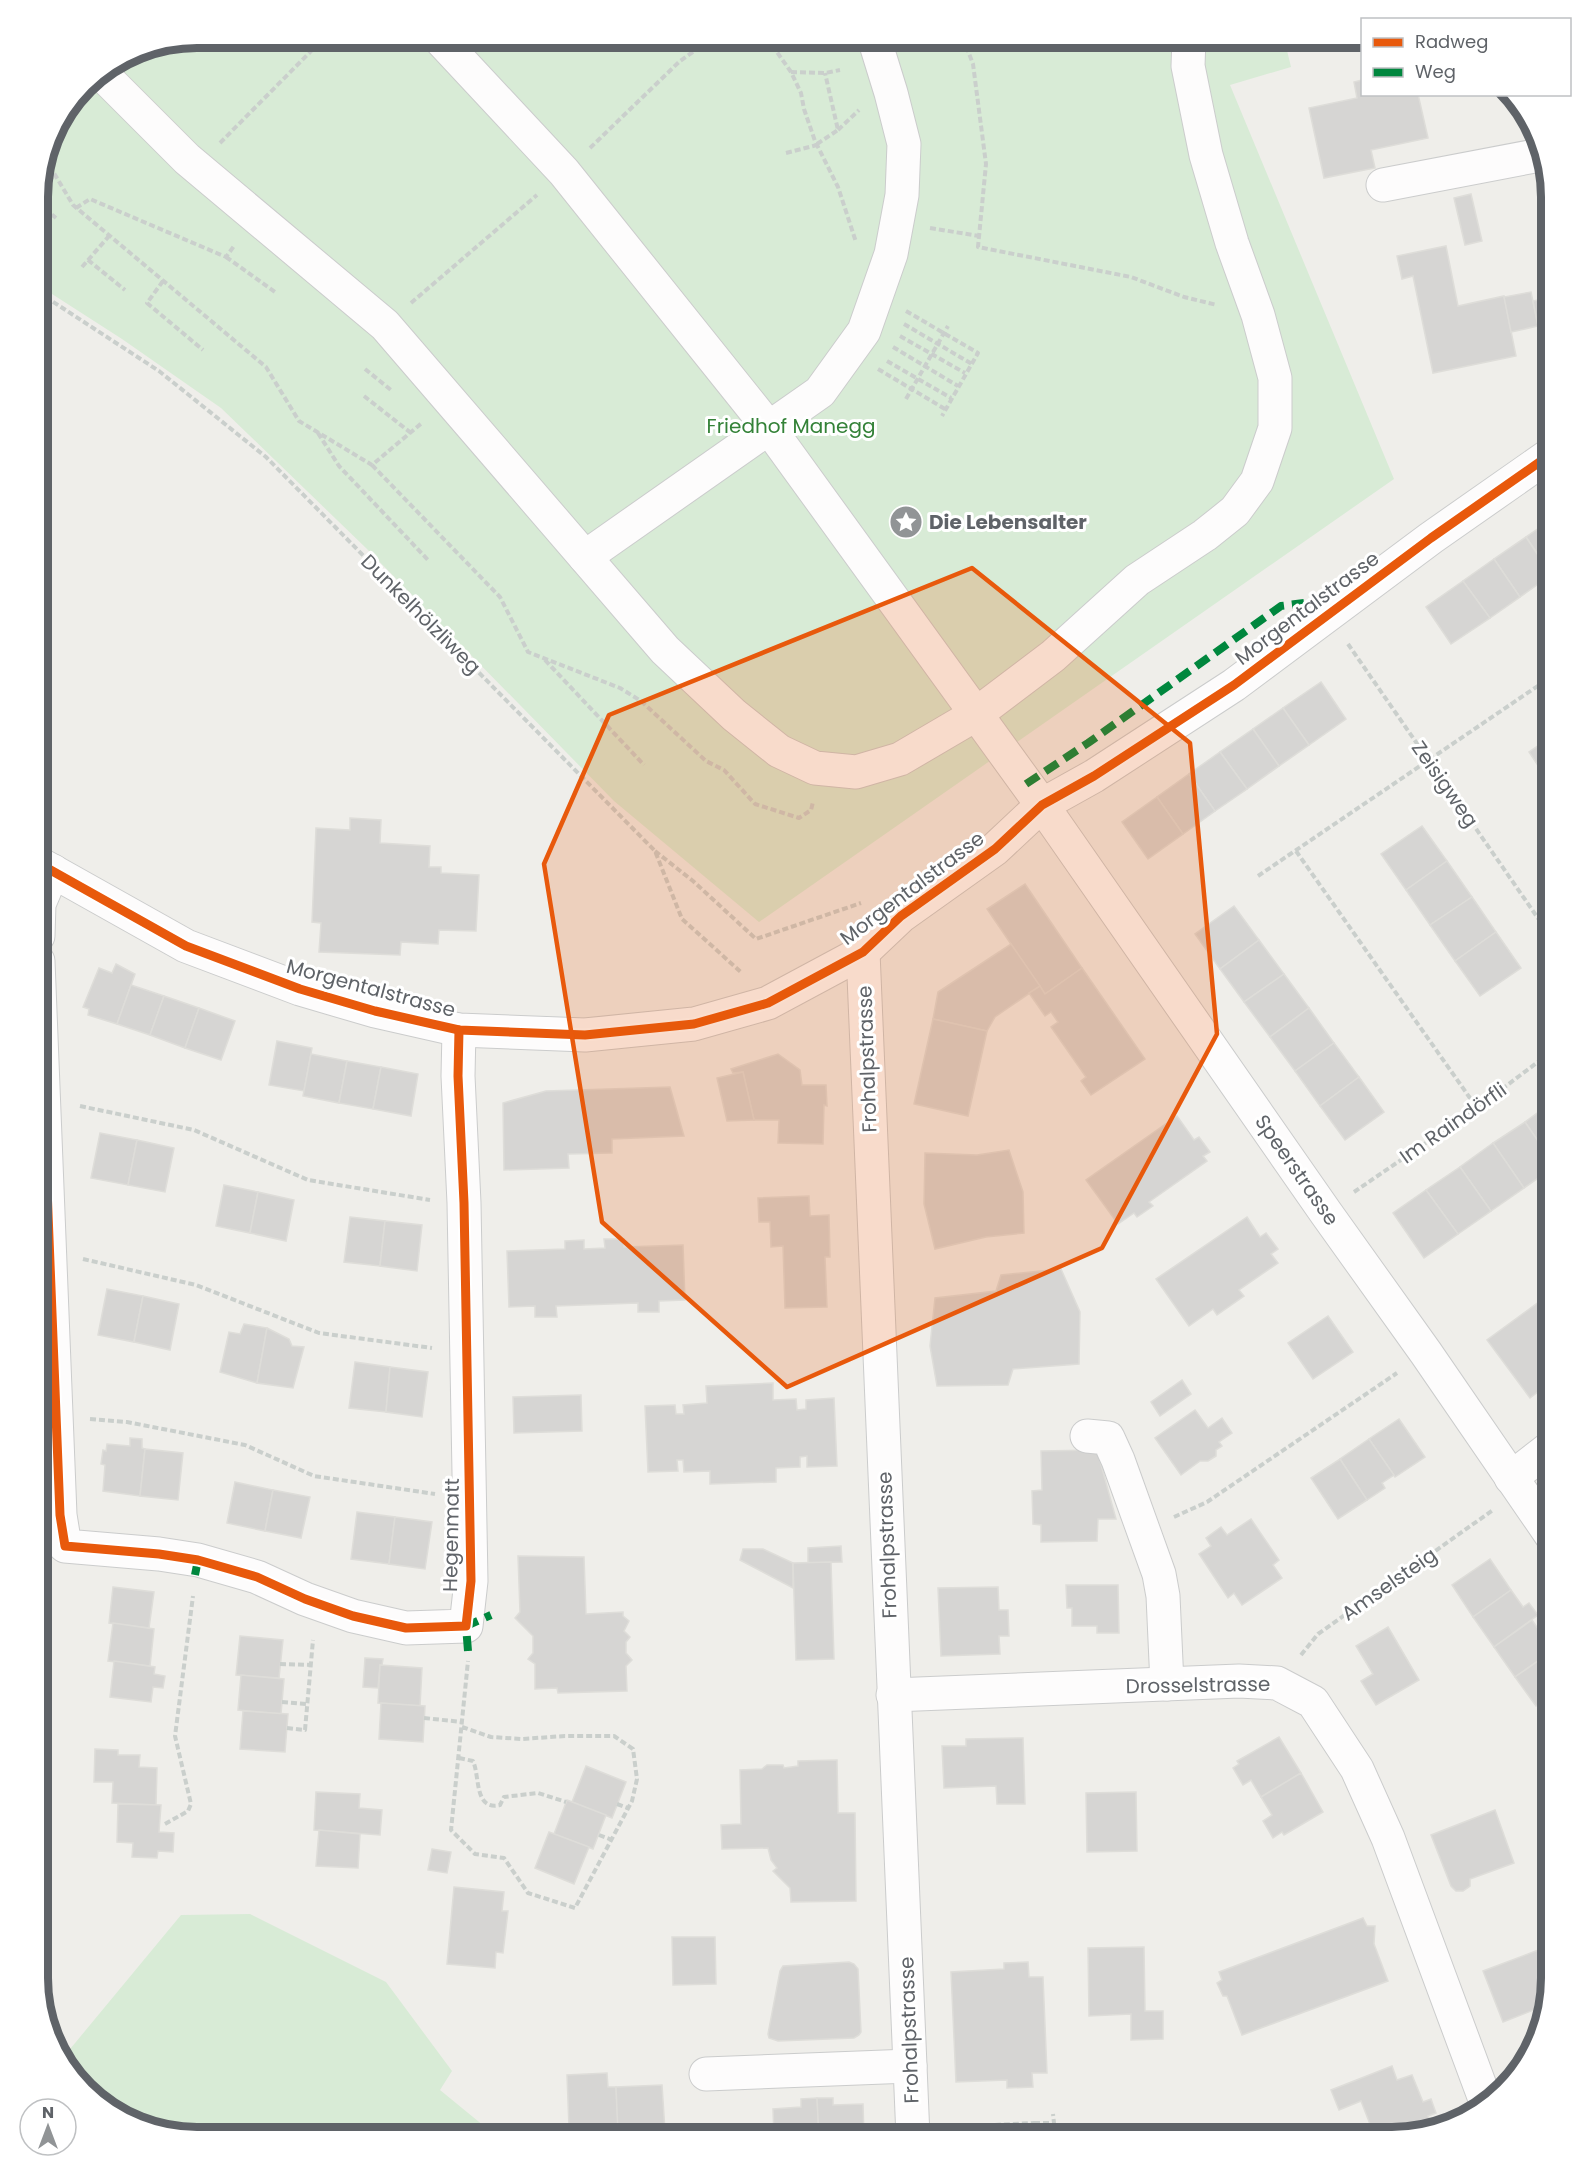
<svg xmlns="http://www.w3.org/2000/svg" width="1589" height="2175" font-family="Poppins,sans-serif">
<style>
.green{fill:#d8ebd6}
.building{fill:#d6d5d3;stroke:#deddd9;stroke-width:1.5}
.lines{fill:none;stroke-linecap:round;stroke-linejoin:round}
.minor-casing{stroke:#cbcccc;stroke-width:35}
.path{stroke:#cacfcc;stroke-width:4;stroke-dasharray:6 3;stroke-linecap:butt}
.minor{stroke:#fdfcfc;stroke-width:33}
.quiet{stroke:#00873e;stroke-width:8;stroke-dasharray:15 8;stroke-linecap:butt}
.cycleway-casing{stroke:#fff;stroke-width:13}
.cycleway{stroke:#e8590c;stroke-width:9}
.marked{fill:#e8590c;fill-opacity:0.2;stroke:#e8590c;stroke-width:4.5;stroke-linejoin:round}
.labels{text-anchor:middle;stroke-width:6;stroke-linejoin:round;paint-order:stroke}
.park-label{font-size:20px;fill:#348238;stroke:#fff}
.poi-label{font-size:20px;font-weight:bold;fill:#5f6368;stroke:#fff;text-anchor:start}
.street-label{font-size:20px;fill:#5f6368;stroke:#fff}
.rim{fill:none;stroke:#5f6368;stroke-width:8}
</style>
<rect width="100%" height="100%" fill="#efeeea"/>
<g class="green">
<polygon points="197,38 1284,38 1291,67 1230,85 1394,479 759,922 614,801 366,548 221,408 122,339 38,285 38,187 54,127 92,77 136,50"/>
<polygon points="250,1914 386,1982 452,2071 440,2090 495,2135 494,2137 187,2137 117,2116 61,2060 181,1915"/>
</g>
<g class="building">
<polygon points="1362,80 1362,94 1418,94 1428,138 1371,150 1375,168 1324,178 1309,108 1357,98 1354,82"/>
<polygon points="1546,183 1548,183 1552,197 1551,208"/>
<polygon points="1471,194 1482,241 1465,245 1454,198"/>
<polygon points="1446,246 1458,306 1504,296 1516,356 1433,373 1413,276 1402,279 1397,256"/>
<polygon points="1531,292 1538,326 1511,332 1504,297"/>
<polygon points="1551,297 1551,325 1538,326 1533,301"/>
<polygon points="1551,520 1551,573 1526,537"/>
<polygon points="1526,537 1551,575 1520,597 1494,559"/>
<polygon points="1494,559 1520,597 1490,618 1463,581"/>
<polygon points="1463,581 1490,618 1451,644 1426,607"/>
<polygon points="1321,682 1346,719 1309,745 1283,708"/>
<polygon points="1283,708 1309,745 1279,766 1253,729"/>
<polygon points="1253,729 1279,766 1247,789 1220,752"/>
<polygon points="1551,737 1551,785 1529,752"/>
<polygon points="1220,752 1247,789 1215,811 1189,774"/>
<polygon points="1189,774 1215,811 1183,834 1157,797"/>
<polygon points="1157,797 1183,834 1148,859 1122,822"/>
<polygon points="350,818 381,820 380,843 430,846 429,867 441,867 441,873 479,875 476,931 439,930 438,944 401,942 400,955 319,952 321,923 312,922 316,828 350,830"/>
<polygon points="1422,826 1447,861 1406,890 1381,854"/>
<polygon points="1447,861 1472,897 1430,925 1406,890"/>
<polygon points="1025,884 1082,968 1045,994 987,909"/>
<polygon points="1472,897 1496,932 1455,961 1430,925"/>
<polygon points="1234,906 1259,940 1220,969 1195,934"/>
<polygon points="1496,932 1521,968 1480,996 1455,961"/>
<polygon points="1259,940 1284,974 1244,1002 1220,969"/>
<polygon points="1011,944 1040,986 995,1017 987,1031 933,1019 938,992"/>
<polygon points="116,964 135,974 117,1024 88,1015 89,1009 83,1007 99,968 112,973"/>
<polygon points="1082,968 1145,1059 1091,1095 1081,1081 1086,1077 1051,1027 1058,1022 1051,1012 1045,1016 1029,993 1040,986 1045,994"/>
<polygon points="1284,974 1309,1008 1270,1037 1244,1002"/>
<polygon points="131,985 164,996 150,1035 117,1024"/>
<polygon points="164,996 199,1008 185,1048 150,1035"/>
<polygon points="199,1008 235,1021 221,1060 185,1048"/>
<polygon points="1309,1008 1334,1043 1295,1071 1270,1037"/>
<polygon points="933,1019 987,1031 968,1116 914,1104"/>
<polygon points="277,1041 312,1048 304,1091 269,1085"/>
<polygon points="1334,1043 1359,1077 1320,1106 1295,1071"/>
<polygon points="311,1054 347,1061 339,1103 303,1096"/>
<polygon points="778,1054 800,1070 802,1085 826,1085 827,1106 824,1105 823,1144 778,1143 779,1120 754,1120 743,1072 733,1073 731,1069"/>
<polygon points="347,1061 381,1067 373,1109 339,1103"/>
<polygon points="381,1067 418,1074 411,1116 373,1109"/>
<polygon points="743,1072 754,1120 727,1121 717,1078"/>
<polygon points="1359,1077 1384,1112 1345,1140 1320,1106"/>
<polygon points="670,1087 684,1136 612,1139 612,1153 568,1154 569,1168 504,1170 503,1103 546,1091"/>
<polygon points="1551,1103 1551,1160 1525,1122"/>
<polygon points="1177,1116 1194,1140 1199,1137 1210,1152 1203,1156 1207,1161 1149,1202 1153,1206 1137,1217 1134,1213 1118,1224 1086,1180"/>
<polygon points="1525,1122 1551,1160 1551,1169 1524,1188 1493,1143"/>
<polygon points="100,1133 137,1140 128,1185 91,1178"/>
<polygon points="137,1140 174,1148 165,1192 128,1185"/>
<polygon points="1493,1143 1524,1188 1491,1211 1460,1167"/>
<polygon points="1009,1150 1023,1192 1024,1233 986,1237 935,1249 924,1204 925,1153 977,1155"/>
<polygon points="1460,1167 1491,1211 1458,1234 1426,1190"/>
<polygon points="224,1185 258,1192 250,1233 216,1226"/>
<polygon points="1426,1190 1458,1234 1424,1258 1393,1213"/>
<polygon points="258,1192 294,1200 286,1241 250,1233"/>
<polygon points="809,1196 810,1216 829,1215 830,1257 825,1257 827,1307 785,1308 783,1246 771,1247 770,1222 759,1222 758,1198"/>
<polygon points="350,1217 385,1221 380,1266 344,1262"/>
<polygon points="1247,1217 1260,1237 1266,1233 1278,1249 1271,1254 1278,1263 1239,1290 1244,1296 1217,1315 1213,1309 1189,1326 1156,1279"/>
<polygon points="385,1221 422,1225 417,1271 380,1266"/>
<polygon points="604,1239 624,1239 624,1247 683,1245 685,1300 659,1301 659,1312 638,1312 638,1303 556,1306 557,1317 535,1317 535,1306 509,1307 507,1251 565,1249 565,1241 584,1240 584,1249 605,1248"/>
<polygon points="1061,1269 1080,1312 1079,1364 1013,1369 1008,1385 937,1386 930,1346 935,1298 996,1291 1001,1275"/>
<polygon points="107,1289 143,1296 134,1342 98,1335"/>
<polygon points="1551,1293 1551,1382 1530,1398 1487,1340"/>
<polygon points="143,1296 179,1304 170,1350 134,1342"/>
<polygon points="1328,1316 1353,1352 1313,1379 1288,1343"/>
<polygon points="244,1324 267,1328 257,1383 220,1372 229,1332 240,1334"/>
<polygon points="267,1328 289,1339 292,1346 304,1347 293,1388 257,1383"/>
<polygon points="355,1362 390,1367 386,1412 349,1408"/>
<polygon points="390,1367 428,1372 422,1417 386,1412"/>
<polygon points="1182,1380 1191,1394 1160,1416 1151,1402"/>
<polygon points="773,1383 773,1400 796,1399 797,1410 806,1409 806,1400 834,1398 837,1466 807,1467 807,1456 800,1457 800,1467 776,1468 776,1482 710,1484 710,1471 684,1472 683,1460 677,1460 678,1471 648,1472 645,1406 675,1405 676,1414 684,1414 683,1405 707,1403 706,1386"/>
<polygon points="581,1395 582,1431 514,1433 513,1397"/>
<polygon points="1195,1410 1208,1428 1222,1418 1232,1433 1219,1442 1222,1446 1216,1450 1216,1456 1208,1461 1200,1461 1181,1475 1155,1438"/>
<polygon points="1399,1419 1425,1457 1395,1477 1369,1439"/>
<polygon points="130,1438 142,1439 142,1448 145,1449 140,1496 103,1491 105,1465 101,1464 103,1450 106,1451 107,1444 130,1446"/>
<polygon points="1369,1439 1394,1475 1382,1483 1385,1488 1367,1500 1340,1459"/>
<polygon points="145,1449 183,1453 178,1500 140,1496"/>
<polygon points="1097,1450 1116,1519 1098,1519 1097,1541 1041,1542 1041,1525 1033,1524 1032,1491 1042,1490 1041,1451"/>
<polygon points="1340,1459 1367,1500 1338,1519 1311,1478"/>
<polygon points="235,1482 273,1490 265,1531 227,1523"/>
<polygon points="273,1490 310,1497 301,1538 265,1531"/>
<polygon points="357,1512 395,1517 389,1564 351,1559"/>
<polygon points="395,1517 432,1522 425,1569 389,1564"/>
<polygon points="1251,1519 1279,1560 1273,1565 1282,1578 1242,1605 1234,1593 1228,1598 1199,1554 1211,1546 1206,1538 1221,1527 1227,1535"/>
<polygon points="841,1546 842,1562 808,1563 808,1548"/>
<polygon points="743,1549 763,1549 793,1563 793,1588 740,1560"/>
<polygon points="518,1556 584,1557 586,1614 623,1612 623,1616 629,1621 624,1631 630,1637 626,1642 626,1653 632,1660 626,1666 627,1691 558,1693 557,1688 535,1689 535,1664 528,1659 533,1653 533,1636 515,1618 520,1612"/>
<polygon points="1490,1559 1511,1590 1473,1617 1452,1585"/>
<polygon points="831,1562 834,1659 796,1660 793,1563"/>
<polygon points="1066,1585 1118,1585 1119,1633 1097,1633 1097,1626 1072,1626 1072,1608 1067,1608"/>
<polygon points="113,1587 154,1592 149,1628 109,1623"/>
<polygon points="998,1587 999,1610 1008,1610 1009,1636 999,1636 1000,1654 941,1656 938,1588"/>
<polygon points="1511,1590 1523,1607 1529,1603 1538,1615 1494,1647 1473,1617"/>
<polygon points="1532,1620 1551,1648 1551,1652 1515,1677 1494,1647"/>
<polygon points="113,1623 154,1629 150,1666 108,1661"/>
<polygon points="1388,1627 1419,1680 1376,1705 1361,1681 1373,1674 1356,1646"/>
<polygon points="240,1636 283,1640 279,1678 236,1675"/>
<polygon points="1551,1652 1551,1696 1536,1706 1515,1677"/>
<polygon points="365,1658 383,1659 382,1665 380,1665 378,1688 363,1687"/>
<polygon points="114,1661 155,1667 154,1674 165,1676 163,1688 153,1687 151,1702 110,1697"/>
<polygon points="380,1665 422,1668 420,1706 378,1703"/>
<polygon points="241,1675 284,1679 281,1714 238,1710"/>
<polygon points="381,1703 425,1706 423,1742 379,1739"/>
<polygon points="243,1711 288,1714 285,1752 240,1749"/>
<polygon points="1279,1737 1301,1773 1261,1797 1251,1780 1243,1785 1233,1768 1239,1764 1237,1761"/>
<polygon points="1023,1738 1025,1804 997,1804 996,1786 944,1788 942,1746 966,1746 966,1739"/>
<polygon points="95,1749 118,1750 118,1755 140,1755 139,1767 157,1768 156,1805 112,1803 113,1782 94,1782"/>
<polygon points="837,1760 838,1813 855,1813 856,1901 791,1902 790,1888 773,1871 777,1868 771,1860 768,1848 722,1849 721,1825 741,1824 740,1770 762,1769 767,1765 783,1765 784,1768 798,1766 798,1761"/>
<polygon points="586,1766 626,1782 612,1818 572,1802"/>
<polygon points="1301,1773 1323,1812 1284,1835 1282,1832 1273,1838 1263,1821 1272,1815 1261,1797"/>
<polygon points="316,1792 360,1794 359,1808 382,1810 380,1835 314,1830"/>
<polygon points="1136,1792 1137,1851 1087,1852 1086,1793"/>
<polygon points="567,1800 606,1815 593,1849 554,1834"/>
<polygon points="118,1804 161,1805 159,1832 174,1833 173,1852 158,1851 157,1858 132,1857 133,1843 117,1842"/>
<polygon points="1495,1810 1514,1863 1470,1879 1470,1886 1463,1891 1456,1891 1451,1886 1431,1835"/>
<polygon points="319,1830 360,1834 358,1868 316,1866"/>
<polygon points="549,1832 589,1847 574,1884 535,1868"/>
<polygon points="432,1849 451,1852 447,1873 428,1870"/>
<polygon points="454,1887 504,1892 502,1911 508,1911 503,1953 496,1952 495,1968 447,1964"/>
<polygon points="1363,1918 1367,1926 1375,1926 1374,1944 1388,1981 1242,2035 1227,1996 1223,1996 1217,1983 1222,1980 1219,1972"/>
<polygon points="672,1937 715,1937 716,1984 673,1985"/>
<polygon points="1551,1945 1551,1976 1541,1949"/>
<polygon points="1144,1947 1145,2011 1163,2011 1163,2039 1131,2040 1131,2014 1089,2016 1088,1948"/>
<polygon points="1541,1949 1551,1976 1544,2006 1503,2022 1483,1971"/>
<polygon points="849,1962 854,1964 858,1969 861,2032 859,2035 854,2038 778,2041 769,2038 768,2034 780,1971 783,1966"/>
<polygon points="1028,1962 1029,1977 1043,1977 1047,2073 1032,2073 1033,2087 1007,2088 1007,2080 956,2082 951,1972 1004,1969 1004,1963"/>
<polygon points="1392,2066 1397,2080 1412,2075 1423,2102 1431,2099 1436,2113 1428,2116 1432,2127 1392,2137 1375,2137 1361,2101 1339,2110 1331,2090"/>
<polygon points="607,2073 608,2087 616,2087 618,2125 569,2127 567,2075"/>
<polygon points="662,2085 665,2131 618,2133 616,2087"/>
<polygon points="817,2098 819,2137 774,2137 773,2109 801,2107 801,2099"/>
<polygon points="817,2098 833,2098 833,2105 863,2104 864,2137 819,2137"/>
<polygon points="773,2127 774,2137 758,2137 757,2128"/>
<polygon points="1013,2132 1013,2137 957,2137 957,2134"/>
</g>
<g class="lines">
<defs>
<g id="minor">
<polyline points="439,38 564,172 769,428 1042,805 1326,1213 1426,1353 1551,1535"/>
<polyline points="100,72 187,159 385,325 665,650 734,715 779,751 815,768 856,772 900,759 975,715 1053,656 1137,580 1205,535 1235,511 1257,481 1275,428 1275,378 1258,315 1232,243 1206,155 1188,66 1189,38"/>
<polyline points="1383,185 1540,155"/>
<polyline points="585,557 820,392 864,331 891,254 902,195 904,144 891,93 874,38"/>
<polyline points="38,863 186,946 300,989 375,1011 459,1030 585,1035 694,1024 768,1003 863,952 901,916 995,849 1042,805 1094,776 1234,685 1431,538 1551,454"/>
<polyline points="38,936 39,904 53,871"/>
<polyline points="863,952 913,2137"/>
<polyline points="38,961 60,1515 65,1546 159,1554 198,1560 257,1577 305,1599 353,1616 406,1628 466,1626 471,1581 464,1203 458,1076 459,1030"/>
<polyline points="1087,1436 1108,1438 1118,1460 1159,1574 1163,1596 1167,1684"/>
<polyline points="1511,1478 1551,1447"/>
<polyline points="893,1695 1239,1681 1277,1683 1313,1702 1357,1769 1388,1838 1486,2102"/>
<polyline points="706,2074 910,2066"/>
</g>
</defs>
<use href="#minor" class="minor-casing"/>
<g class="path">
<polyline points="767,38 791,72 801,93 804,109 815,141 838,187 856,242"/>
<polyline points="963,38 973,64 986,164 978,247 1131,277 1184,297 1217,305"/>
<polyline points="791,72 825,73 840,70"/>
<polyline points="838,130 859,110"/>
<polyline points="220,143 324,38"/>
<polyline points="817,144 838,130 825,73"/>
<polyline points="590,148 680,61 713,38"/>
<polyline points="786,153 817,145"/>
<polyline points="45,158 73,205 266,367 299,421 372,465 423,422"/>
<polyline points="39,181 56,176"/>
<polyline points="38,203 56,218"/>
<polyline points="76,208 90,199 226,257 234,246"/>
<polyline points="930,228 979,236"/>
<polyline points="226,257 275,292"/>
<polyline points="88,260 125,290"/>
<polyline points="82,267 109,236"/>
<polyline points="163,281 147,303 203,350"/>
<polyline points="38,292 159,371 266,457 655,851 682,919 742,973"/>
<polyline points="411,303 537,195"/>
<polyline points="906,311 978,353 942,416"/>
<polyline points="904,324 972,364"/>
<polyline points="900,336 965,373"/>
<polyline points="893,347 958,386"/>
<polyline points="887,361 951,398"/>
<polyline points="365,369 391,390"/>
<polyline points="878,369 945,409"/>
<polyline points="364,396 411,433"/>
<polyline points="906,399 948,326"/>
<polyline points="318,433 339,466 428,560"/>
<polyline points="372,465 500,597 528,652 620,688 641,701 706,761 724,770 755,804 799,818 811,810 813,802"/>
<polyline points="1348,644 1551,937"/>
<polyline points="545,660 644,765"/>
<polyline points="655,851 693,881 756,939 861,903"/>
<polyline points="1296,851 1477,1108"/>
<polyline points="1258,876 1551,677"/>
<polyline points="80,1106 194,1130 308,1180 430,1200"/>
<polyline points="1354,1192 1477,1108 1551,1052"/>
<polyline points="83,1259 196,1285 319,1333 432,1348"/>
<polyline points="90,1419 127,1422 245,1445 314,1476 435,1494"/>
<polyline points="1174,1517 1207,1502 1397,1373"/>
<polyline points="1301,1655 1318,1634 1493,1510"/>
<polyline points="280,1664 311,1665"/>
<polyline points="282,1702 307,1704"/>
<polyline points="424,1718 462,1722"/>
<polyline points="462,1727 491,1737 522,1739 565,1736 614,1736 633,1749 637,1779 632,1801 575,1908 528,1893 504,1858 475,1854 451,1830 468,1661"/>
<polyline points="287,1728 305,1730 313,1640"/>
<path d="M459,1758L473,1761C480,1776 474,1811 500,1805L504,1797L538,1793L566,1802"/>
<polyline points="617,1804 628,1808"/>
<polyline points="165,1824 188,1811 191,1804 175,1736 193,1596"/>
<polyline points="599,1835 612,1840"/>
<polyline points="1034,2123 1054,2123 1053,2114"/>
<polyline points="1054,2123 1054,2131"/>
<polyline points="952,2137 951,2127 1034,2123 1034,2137"/>
</g>
<use href="#minor" class="minor"/>
<g class="quiet">
<polyline points="1026,784 1088,743 1281,606 1304,603"/>
<polyline points="195,1575 198,1560"/>
<polyline points="468,1651 466,1626 491,1615"/>
</g>
<defs>
<g id="cycleway">
<polyline points="38,863 186,946 300,989 375,1011 459,1030 585,1035 694,1024 768,1003 863,952 901,916 995,849 1042,805 1094,776 1234,685 1431,538 1551,454"/>
<polyline points="38,961 60,1515 65,1546 159,1554 198,1560 257,1577 305,1599 353,1616 406,1628 466,1626 471,1581 464,1203 458,1076 459,1030"/>
</g>
</defs>
<use href="#cycleway" class="cycleway-casing"/>
<use href="#cycleway" class="cycleway"/>
</g>
<path class="marked" d="M972,568L1190,743L1217,1034L1102,1248L787,1387L602,1222L544,864L609,715Z"/>
<defs>
<symbol id="sight-disc" viewBox="-11 -11 22 22"><circle r="9.5" fill="#919496" stroke="#fff"/><path d="M0-6L1.8-2.2L6-1.7L2.9 1.2L3.7 5.4L0 3.3L-3.7 5.4L-2.9 1.2L-6-1.7L-1.8-2.2Z" fill="#fff"/></symbol>
</defs>
<g fill-rule="evenodd">
<use href="#sight-disc" x="887" y="503" width="38" height="38"/>
</g>
<g class="labels">
<g class="park-label">
<text x="791" y="433">Friedhof Manegg</text>
</g>
<g class="poi-label">
<text x="929" y="529">Die Lebensalter</text>
</g>
<g class="street-label">
<text transform="translate(1307 608) rotate(-37)" y="7">Morgentalstrasse</text>
<text transform="translate(421 614) rotate(45)" y="7">Dunkelhölzliweg</text>
<text transform="translate(1445 784) rotate(55)" y="7">Zeisigweg</text>
<text transform="translate(912 888) rotate(-37)" y="7">Morgentalstrasse</text>
<text transform="translate(371 988) rotate(15)" y="7">Morgentalstrasse</text>
<text transform="translate(867 1059) rotate(-92)" y="7">Frohalpstrasse</text>
<text transform="translate(1453 1123) rotate(-35)" y="7">Im Raindörfli</text>
<text transform="translate(1297 1170) rotate(55)" y="7">Speerstrasse</text>
<text transform="translate(451 1535) rotate(-89)" y="7">Hegenmatt</text>
<text transform="translate(887 1545) rotate(-92)" y="7">Frohalpstrasse</text>
<text transform="translate(1389 1584) rotate(-35)" y="7">Amselsteig</text>
<text transform="translate(1198 1685) rotate(-1)" y="7">Drosselstrasse</text>
<text transform="translate(909 2030) rotate(-92)" y="7">Frohalpstrasse</text>
</g>
</g>
<path d="M0 0H1589V2175H0ZM197 48H1392A149 149 0 0 1 1541 197V1978A149 149 0 0 1 1392 2127H197A149 149 0 0 1 48 1978V197A149 149 0 0 1 197 48Z" fill="#fff" fill-rule="evenodd"/>
<path class="rim" d="M197 48H1392A149 149 0 0 1 1541 197V1978A149 149 0 0 1 1392 2127H197A149 149 0 0 1 48 1978V197A149 149 0 0 1 197 48Z"/>
<rect x="1361" y="18" width="210" height="78" fill="#ffffff" stroke="#bfc1c3" stroke-width="1.5"/>
<rect x="1373" y="38" width="30" height="9" fill="#e8590c" stroke="#bfc1c3" stroke-width="1.5"/>
<text x="1415" y="48" font-size="18" fill="#5f6368">Radweg</text>
<rect x="1373" y="68" width="30" height="9" fill="#00873e" stroke="#bfc1c3" stroke-width="1.5"/>
<text x="1415" y="78" font-size="18" fill="#5f6368">Weg</text>
<g transform="translate(48 2127)"><circle r="28" fill="#ffffff" stroke="#bfc1c3" stroke-width="1.5"/>
<path d="M0-4.5L10 22L0 15L-10 22Z" fill="#919496"/>
<text y="-9" font-size="16" font-weight="bold" text-anchor="middle" fill="#5f6368">N</text>
</g>
</svg>
